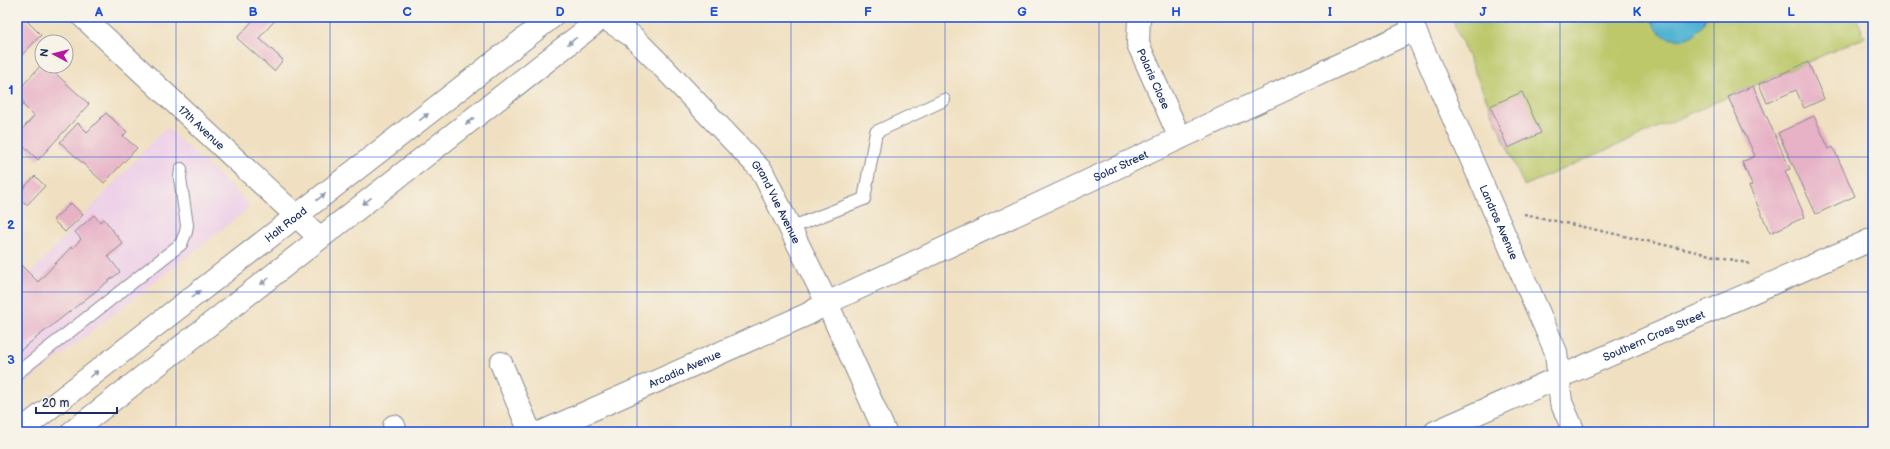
<svg xmlns="http://www.w3.org/2000/svg" width="1890" height="449" font-family="'Balsamiq Sans',sans-serif">
<style>
.built{fill:#eed0e8}
.green{fill:#bcc86a;stroke:#6c7c64}
.water{fill:#53b4d2;stroke:#377298}
.building{fill:#e7b1c6}
.lines{fill:none;stroke-linecap:round;stroke-linejoin:round}
.service-casing{stroke:#868890;stroke-width:14}
.minor-casing{stroke:#868890;stroke-width:24}
.tertiary-casing{stroke:#868890;stroke-width:24}
.path{stroke:#868890;stroke-width:2.5;stroke-dasharray:3 3;stroke-linecap:butt}
.service{stroke:#fff;stroke-width:12}
.minor{stroke:#fff;stroke-width:22}
.tertiary{stroke:#fff;stroke-width:22}
.oneway{fill:#8d97ae}
.grid{fill:none;stroke:#1d4ed8;stroke-width:1;stroke-opacity:0.55}
.labels{text-anchor:middle;stroke-width:3.5;stroke-linejoin:round;paint-order:stroke}
.street-label{font-size:11px;fill:#1b2f5e;stroke:#f7f3e8}
.neatline{fill:none;stroke:#1d4ed8;stroke-width:1.5}
.grid-label{font-size:13px;text-anchor:middle;font-weight:bold;fill:#1d4ed8}
</style>
<rect width="100%" height="100%" fill="#f7f3e8"/>
<filter id="ink" filterUnits="userSpaceOnUse"><feTurbulence type="fractalNoise" baseFrequency=".025" numOctaves="2"/><feDisplacementMap in="SourceGraphic" scale="8" xChannelSelector="R" yChannelSelector="G"/><feConvolveMatrix kernelMatrix="1 2 1 2 8 2 1 2 1" color-interpolation-filters="sRGB"/></filter>
<filter id="wash" filterUnits="userSpaceOnUse"><feTurbulence type="fractalNoise" baseFrequency=".012" numOctaves="4" result="noise"/><feDisplacementMap in="SourceGraphic" scale="16" xChannelSelector="R" yChannelSelector="G"/><feGaussianBlur stdDeviation="0.9" result="paint"/><feColorMatrix in="noise" values="0 0 0 0 0 0 0 0 0 0 0 0 0 0 0 0 0 1.4 0 .05"/><feComposite in="paint" operator="in"/></filter>
<g filter="url(#wash)">
<rect width="100%" height="100%" fill="#f0e0c1"/>
<polygon class="built" points="166,127 248,203 248,209 17,390 17,261 30,274"/>
<polygon class="green" points="1451,17 1856,17 1865,37 1524,186"/>
<path class="water" d="M1651,17H1706C1698,46 1659,48 1651,17Z"/>
<g id="blocks">
<g class="building">
<polygon points="17,17 23,17 41,35 17,60"/>
<polygon points="256,17 278,17 259,38 283,60 274,71 237,38"/>
<polygon points="1808,62 1824,99 1804,108 1796,90 1767,103 1759,84"/>
<polygon points="42,64 52,74 54,72 89,104 38,160 17,140 17,135 34,116 23,105 25,103 17,96 17,92"/>
<polygon points="1753,86 1790,169 1785,171 1805,217 1770,233 1749,186 1752,185 1742,162 1755,156 1728,97"/>
<polygon points="1522,92 1541,133 1508,148 1490,106"/>
<polygon points="106,113 127,132 123,136 137,148 104,183 60,142 78,123 87,132"/>
<polygon points="1814,116 1829,149 1833,147 1855,196 1816,214 1778,133"/>
<polygon points="35,176 45,186 27,205 17,195"/>
<polygon points="71,203 83,215 65,232 53,220"/>
<polygon points="94,215 100,222 104,219 123,244 108,256 120,272 17,353 17,261 38,282 71,247 72,249 81,239 75,232"/>
</g>
</g>
</g>
<g filter="url(#ink)">
<use href="#blocks" fill-opacity="0" stroke="#868890" stroke-width="1"/>
<g class="lines">
<defs>
<g id="service">
<polyline points="790,228 864,199 876,132 944,100"/>
<polyline points="17,373 181,244 186,232 187,225 180,178 181,169"/>
</g>
<g id="minor">
<path id="s1" d="M83,17L320,238"/>
<path id="s2" d="M603,17L632,36L658,62L762,171L827,303L885,432"/>
<path id="s3" d="M1139,17L1138,44L1180,138"/>
<path id="s4" d="M1409,17L1556,352L1561,402L1574,432"/>
<polyline points="501,363 530,432"/>
<polyline points="394,426 396,432"/>
<path id="s5" d="M542,432L808,314L827,303L1180,138L1414,30"/>
<path id="s6" d="M1435,432L1873,239"/>
</g>
<g id="tertiary">
<path id="s7" d="M19,432L552,17"/>
<polyline points="72,432 603,17"/>
</g>
</defs>
<use href="#service" class="service-casing"/>
<use href="#minor" class="minor-casing"/>
<use href="#tertiary" class="tertiary-casing"/>
<polyline class="path" points="1524,214 1751,264"/>
<use href="#service" class="service"/>
<use href="#minor" class="minor"/>
<use href="#tertiary" class="tertiary"/>
</g>
<defs><path id="oneway-solid" d="M-6-.8H1V-3.2L6.5 0L1 3.2V.8H-6Z"/></defs>
<g class="oneway">
<use href="#oneway-solid" transform="translate(572 41) rotate(142)"/>
<use href="#oneway-solid" transform="translate(424 117) rotate(-38)"/>
<use href="#oneway-solid" transform="translate(470 121) rotate(142)"/>
<use href="#oneway-solid" transform="translate(321 197) rotate(-38)"/>
<use href="#oneway-solid" transform="translate(367 201) rotate(142)"/>
<use href="#oneway-solid" transform="translate(265 281) rotate(142)"/>
<use href="#oneway-solid" transform="translate(196 294) rotate(-38)"/>
<use href="#oneway-solid" transform="translate(94 374) rotate(-38)"/>
</g>
</g>
<path class="grid" d="M176,17V432M330,17V432M484,17V432M637,17V432M791,17V432M945,17V432M1099,17V432M1253,17V432M1406,17V432M1560,17V432M1714,17V432M17,157H1873M17,292H1873"/>
<g class="labels">
<g class="street-label">
<text dy="4" stroke="none"><textPath href="#s3" startOffset="65">Polaris Close</textPath></text>
<text dy="4" stroke="none"><textPath href="#s1" startOffset="162">17th Avenue</textPath></text>
<text dy="4" stroke="none"><textPath href="#s5" startOffset="637">Solar Street</textPath></text>
<text dy="4" stroke="none"><textPath href="#s2" startOffset="256">Grand Vue Avenue</textPath></text>
<text dy="4" stroke="none"><textPath href="#s4" startOffset="224">Landros Avenue</textPath></text>
<text dy="4" stroke="none"><textPath href="#s7" startOffset="338">Halt Road</textPath></text>
<text dy="4" stroke="none"><textPath href="#s6" startOffset="239">Southern Cross Street</textPath></text>
<text dy="4" stroke="none"><textPath href="#s5" startOffset="156">Arcadia Avenue</textPath></text>
</g>
</g>
<rect width="1890" height="449" fill="none" stroke="#f7f3e8" stroke-width="44"/>
<g transform="translate(54 54) rotate(277)"><circle r="19" fill="#f7f3e8" stroke="#9fa5b1"/>
<path d="M0-3L7 15L0 10L-7 15Z" fill="#b5179e"/>
<text y="-6" font-size="11" font-weight="bold" text-anchor="middle" fill="#1b2f5e">N</text>
</g>
<path d="M36 407v6h81v-6" fill="none" stroke="#1b2f5e" stroke-width="2"/>
<text x="42" y="407" font-size="12" fill="#1b2f5e" stroke="#f7f3e8" stroke-width="3" paint-order="stroke">20 m</text>
<rect x="22" y="22" width="1846" height="405" class="neatline"/>
<g class="grid-label">
<text x="99" y="16">A</text>
<text x="253" y="16">B</text>
<text x="407" y="16">C</text>
<text x="560" y="16">D</text>
<text x="714" y="16">E</text>
<text x="868" y="16">F</text>
<text x="1022" y="16">G</text>
<text x="1176" y="16">H</text>
<text x="1330" y="16">I</text>
<text x="1483" y="16">J</text>
<text x="1637" y="16">K</text>
<text x="1791" y="16">L</text>
<text x="11" y="94">1</text>
<text x="11" y="229">2</text>
<text x="11" y="364">3</text>
</g>
</svg>
